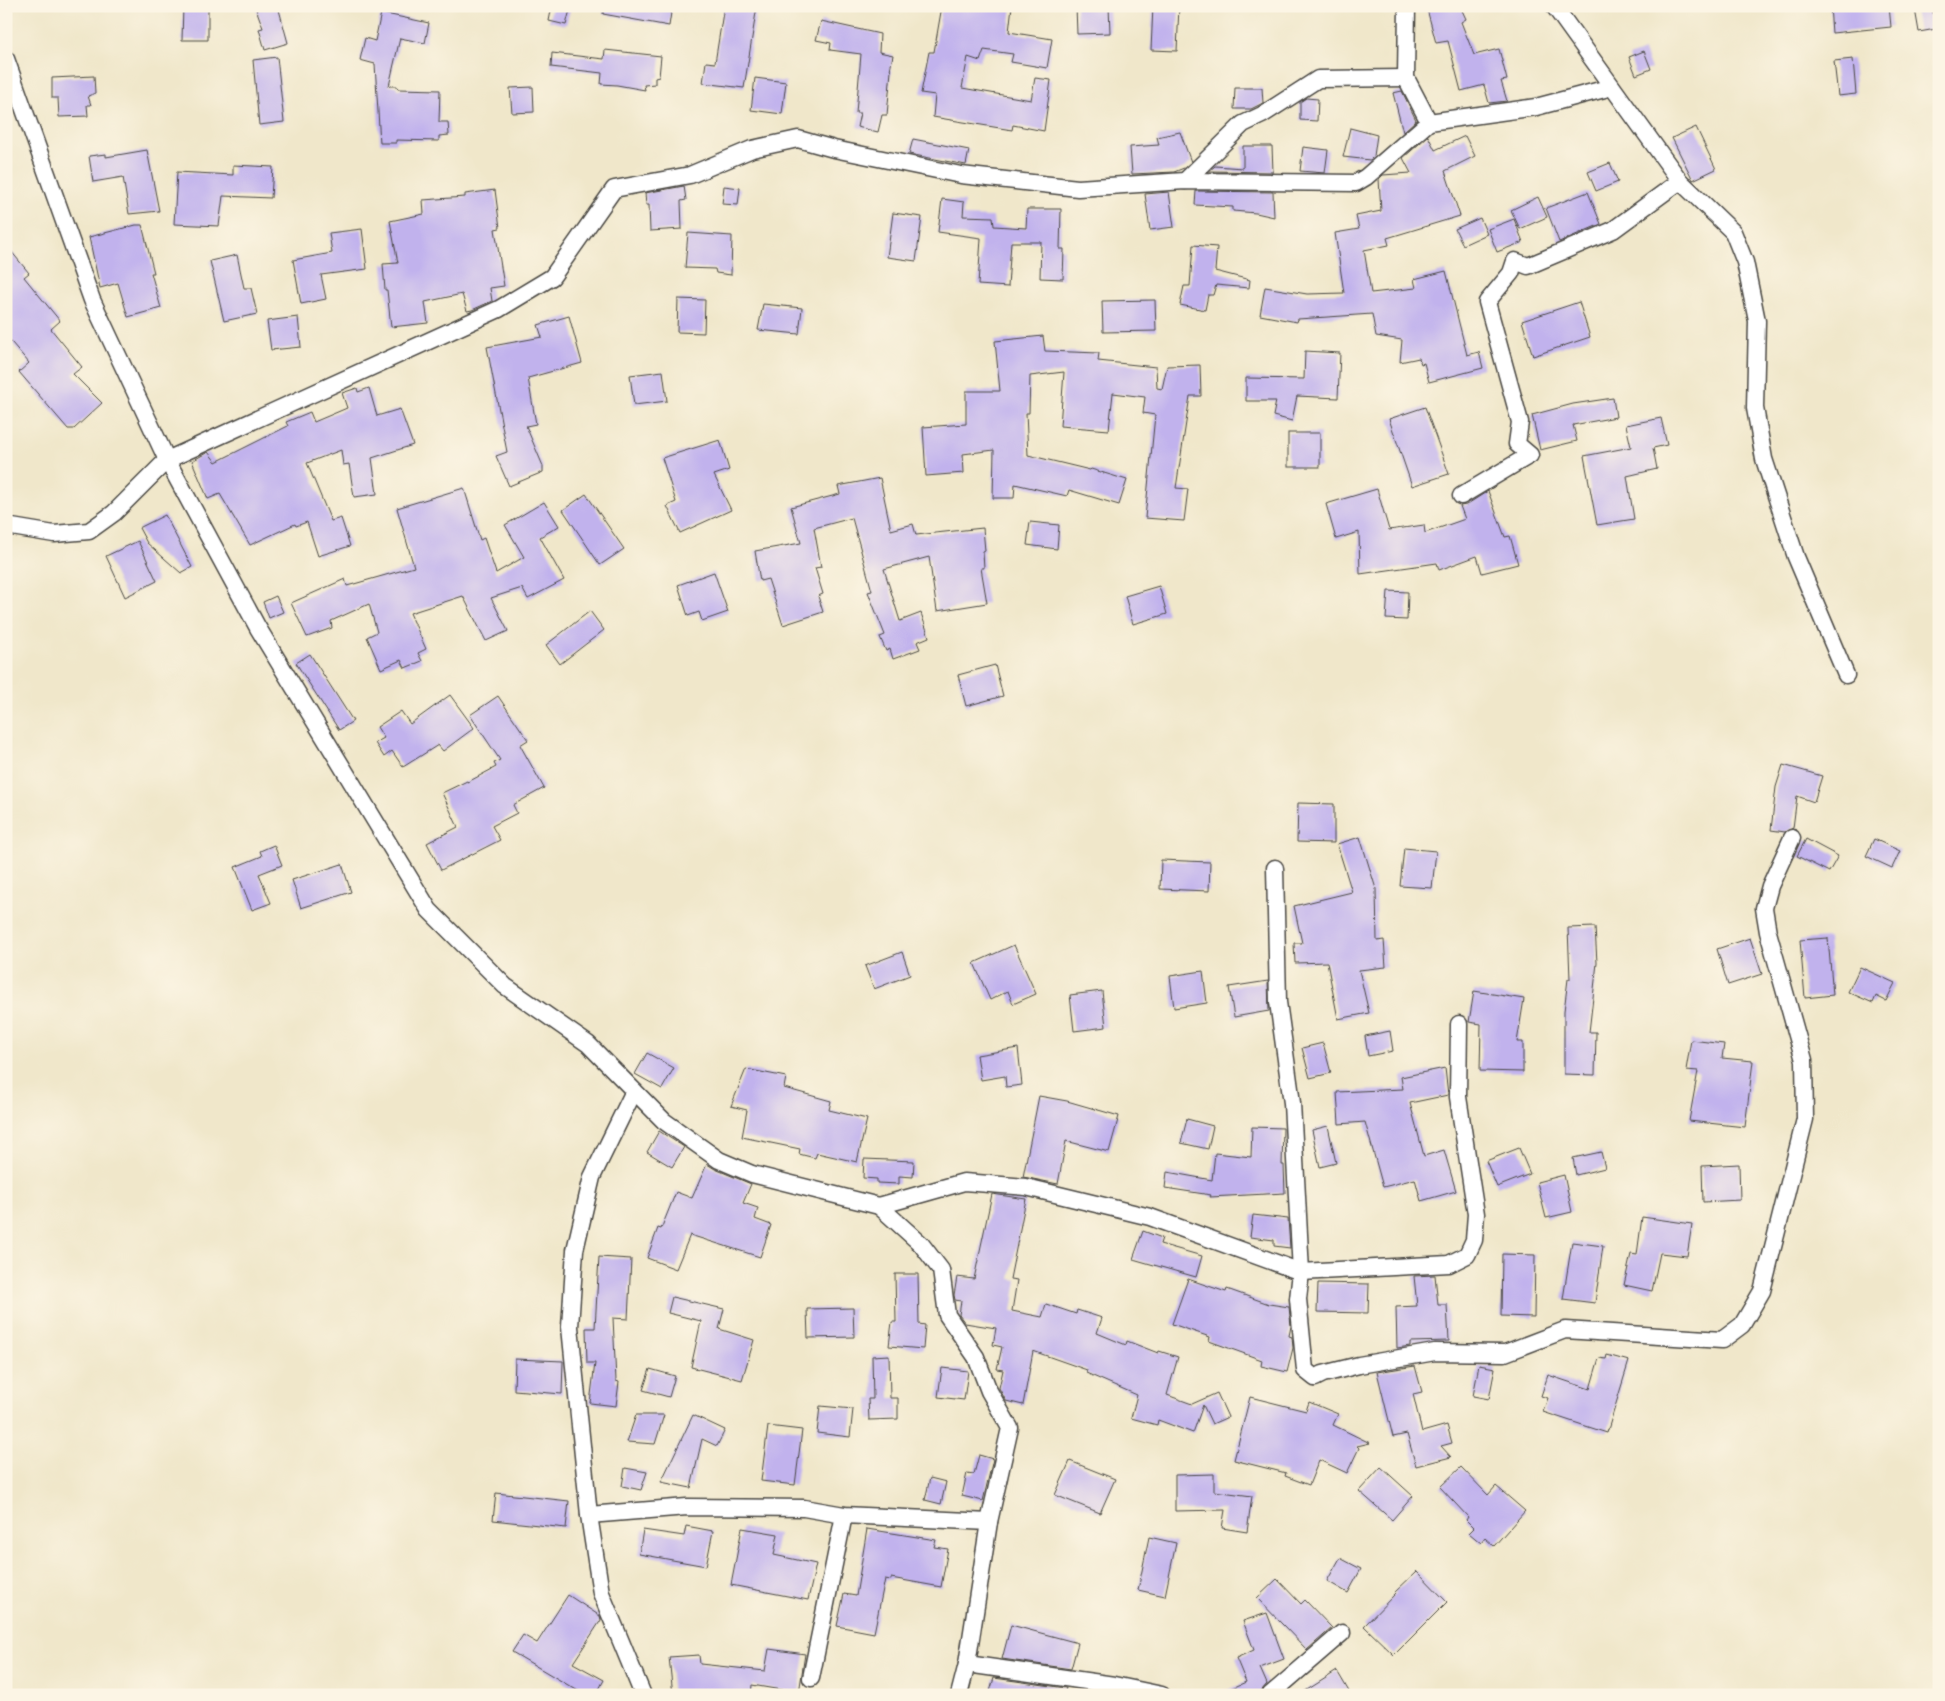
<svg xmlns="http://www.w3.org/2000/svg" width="1945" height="1701" font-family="Delius,sans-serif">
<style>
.building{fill:#c1b2ed}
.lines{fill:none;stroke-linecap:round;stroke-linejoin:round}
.minor-casing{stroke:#494743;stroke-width:19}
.minor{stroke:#fff;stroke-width:16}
</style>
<rect width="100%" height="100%" fill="#fcf5e5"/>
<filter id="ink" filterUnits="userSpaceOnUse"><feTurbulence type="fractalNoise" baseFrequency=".02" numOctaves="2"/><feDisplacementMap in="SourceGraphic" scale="10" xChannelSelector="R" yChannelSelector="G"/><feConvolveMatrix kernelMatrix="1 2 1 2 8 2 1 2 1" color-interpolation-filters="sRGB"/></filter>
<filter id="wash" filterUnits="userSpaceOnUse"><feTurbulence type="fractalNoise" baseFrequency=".0096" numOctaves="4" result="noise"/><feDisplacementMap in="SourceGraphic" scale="20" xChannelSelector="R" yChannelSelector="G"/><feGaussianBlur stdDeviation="1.12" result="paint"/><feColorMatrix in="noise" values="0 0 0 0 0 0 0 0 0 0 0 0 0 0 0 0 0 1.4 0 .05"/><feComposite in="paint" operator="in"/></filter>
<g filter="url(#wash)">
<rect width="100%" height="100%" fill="#f0e7ca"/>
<g id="blocks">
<g class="building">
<polygon points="183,6 208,6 208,40 182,40"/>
<polygon points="255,6 278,6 288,43 265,50 259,29 263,28"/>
<polygon points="552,6 571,6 566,25 549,21"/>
<polygon points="604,6 672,6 669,26 603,14"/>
<polygon points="724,6 757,6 744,88 703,83 706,62 715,63"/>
<polygon points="942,6 1012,6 1009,32 1052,39 1047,68 1011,62 1013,54 984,50 980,61 968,57 962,88 1031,100 1035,78 1051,80 1044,131 1013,125 1012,130 933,117 935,95 921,93 929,52 934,52"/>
<polygon points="1076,6 1109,6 1110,33 1077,34"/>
<polygon points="1153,6 1179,6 1177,51 1151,50"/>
<polygon points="1438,6 1460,6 1466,19 1461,22 1474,55 1499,49 1507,80 1501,81 1507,101 1489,103 1484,85 1461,91 1448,41 1436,43 1427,9"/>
<polygon points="1830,6 1889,6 1891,27 1832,33"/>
<polygon points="1932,6 1936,29 1919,32 1915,9"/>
<polygon points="381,13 429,23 425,43 400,38 389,86 397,86 398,89 440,90 439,122 448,122 449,135 439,136 439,141 396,140 396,143 380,143 375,64 360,60 365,38 375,41"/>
<polygon points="821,21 880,34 879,52 893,55 890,70 891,71 887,115 882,115 878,132 857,127 860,113 856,113 861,54 830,50 831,43 816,40"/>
<polygon points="605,50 661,56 659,77 655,78 655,84 644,85 645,90 617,85 601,84 602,73 551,67 552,53 604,59"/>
<polygon points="1644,51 1651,69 1636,75 1629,57"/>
<polygon points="277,57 284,122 259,125 253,60"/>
<polygon points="1853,59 1856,94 1838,96 1834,61"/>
<polygon points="94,76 95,93 88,96 91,105 87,105 88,116 59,117 58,98 52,98 52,78"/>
<polygon points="755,78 786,82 782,114 751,110"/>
<polygon points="533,87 534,112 512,113 510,88"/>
<polygon points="1235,88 1262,88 1263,103 1251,109 1234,109"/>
<polygon points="1402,91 1416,120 1403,132 1393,93"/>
<polygon points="1306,98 1318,99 1317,121 1300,120 1300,102"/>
<polygon points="1696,127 1716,169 1693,180 1672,138"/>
<polygon points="1350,128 1377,135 1374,156 1370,160 1343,157"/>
<polygon points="1180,132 1191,162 1184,168 1174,172 1132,174 1130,147 1159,145 1157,137"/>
<polygon points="1428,136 1435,150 1465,136 1475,156 1445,171 1460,216 1387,238 1389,245 1364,250 1371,293 1416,288 1414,279 1446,271 1467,355 1479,352 1483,368 1429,382 1424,363 1421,364 1419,358 1400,362 1402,340 1376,336 1372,314 1298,319 1297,322 1260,315 1265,287 1307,294 1344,293 1335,233 1359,229 1356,216 1381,211 1379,179 1383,175 1411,173 1403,158"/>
<polygon points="913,139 969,150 966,165 909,154"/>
<polygon points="1243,146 1272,146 1273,172 1209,171 1215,166 1243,168"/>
<polygon points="1303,147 1328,150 1325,173 1300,171"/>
<polygon points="147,150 159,211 129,214 123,177 93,182 89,156 106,154 106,157"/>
<polygon points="1610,163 1618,182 1596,191 1588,172"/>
<polygon points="233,165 273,167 271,198 223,196 219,226 174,224 177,172 233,175"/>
<polygon points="684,186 686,200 681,201 682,229 650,231 649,205 646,205 645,193"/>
<polygon points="724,186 740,188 738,205 722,204"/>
<polygon points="495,190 500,228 495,229 504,286 490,288 492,301 472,310 467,311 462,294 425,302 428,323 391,327 387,290 385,290 383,264 398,263 390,221 424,214 423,200 465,197 465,194"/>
<polygon points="1196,191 1273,192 1274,217 1256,213 1233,211 1233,207 1195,205"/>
<polygon points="1169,192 1174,227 1150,230 1145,194"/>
<polygon points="1588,192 1601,224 1559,242 1546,208"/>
<polygon points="1538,197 1547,217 1520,229 1511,210"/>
<polygon points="942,199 964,202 963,216 993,217 994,226 1026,228 1027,209 1061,209 1060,249 1064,249 1063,279 1040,278 1041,242 1011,242 1008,287 978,285 981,238 938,232"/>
<polygon points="893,213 922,217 916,261 887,257"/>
<polygon points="1480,218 1487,234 1463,245 1455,229"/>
<polygon points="1514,219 1523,242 1497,252 1488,229"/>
<polygon points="136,225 142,225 154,273 151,273 161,308 128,317 118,283 100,288 89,237"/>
<polygon points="362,229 367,269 321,275 326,299 301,304 293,260 332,253 329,233"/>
<polygon points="688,233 732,236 731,275 716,273 715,269 685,268"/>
<polygon points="6,245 29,273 24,277 60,321 51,329 82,367 73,374 102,403 74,429 68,429 19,372 29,363 6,336"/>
<polygon points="1193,245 1217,247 1215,271 1250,280 1249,288 1216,285 1213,295 1208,295 1205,310 1180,305 1184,286 1190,286"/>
<polygon points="237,255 244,288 251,288 257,314 224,321 210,261"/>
<polygon points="678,299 705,300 704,333 677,332"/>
<polygon points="1155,300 1156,331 1103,332 1102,301"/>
<polygon points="1579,302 1590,337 1533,356 1522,321"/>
<polygon points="763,304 802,308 799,334 758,330"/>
<polygon points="569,316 582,363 528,378 536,424 526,426 543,466 543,472 509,486 496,456 507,452 487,347 542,337 538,325"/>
<polygon points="298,317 301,347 271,350 267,321"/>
<polygon points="1043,336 1045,351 1099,353 1098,361 1156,367 1157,388 1162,389 1167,366 1200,365 1201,396 1190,396 1176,488 1188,489 1184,521 1145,518 1155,415 1143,413 1145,397 1113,393 1109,430 1060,426 1064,372 1030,376 1029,413 1026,413 1028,455 1090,470 1091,469 1127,480 1119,505 1069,490 1067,496 1015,484 1014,498 993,498 994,450 963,454 964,473 926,476 923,427 966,424 966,391 1000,391 995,341"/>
<polygon points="1305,351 1340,353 1338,398 1297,396 1292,421 1273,416 1276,401 1246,401 1246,378 1304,379"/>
<polygon points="663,371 667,401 634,405 630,375"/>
<polygon points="357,388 358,392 369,388 377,416 400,409 413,445 372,458 377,494 354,497 349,464 343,465 341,450 307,463 331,521 341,518 350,546 318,556 307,522 296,526 295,524 250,545 220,494 208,499 192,461 208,452 216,462 288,426 286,422 310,412 314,422 347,408 342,393"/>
<polygon points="1613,398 1616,417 1573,425 1577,441 1540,450 1532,415 1573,404"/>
<polygon points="1425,407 1449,474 1412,486 1389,419"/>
<polygon points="1661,418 1667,445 1653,448 1657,469 1627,476 1634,519 1597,525 1584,456 1631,447 1626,425"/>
<rect x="1288" y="433" width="32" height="34"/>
<polygon points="720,440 729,470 714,475 731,510 680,533 667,506 676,502 662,458"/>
<polygon points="880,478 891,530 913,524 916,535 983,528 985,551 983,552 984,568 981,568 987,603 937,611 929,557 884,569 900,621 921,613 929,637 917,642 920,649 893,659 890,649 886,651 880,637 885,635 868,592 872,591 852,518 814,528 821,567 815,568 823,594 818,596 823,612 783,625 768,579 760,581 755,551 801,543 791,507 840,494 838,486"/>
<polygon points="464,488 480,540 484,538 496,573 524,557 505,525 544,502 559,526 540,537 564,580 528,599 522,588 491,598 508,631 486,641 463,596 410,613 426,649 418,653 422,661 405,668 401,660 381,669 367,637 377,632 369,604 331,621 332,628 307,637 291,603 345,579 347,586 414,567 397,508"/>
<polygon points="1377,489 1389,530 1424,525 1425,533 1465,519 1460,506 1466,505 1488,491 1505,537 1510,536 1518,564 1482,573 1477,556 1439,570 1437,563 1360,574 1359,532 1336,539 1326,504"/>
<polygon points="586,494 624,549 600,565 563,510"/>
<polygon points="165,515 192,567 181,573 147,543 139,528"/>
<polygon points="1030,522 1059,525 1057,549 1027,545"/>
<polygon points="138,541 157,581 125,597 106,556"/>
<polygon points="714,572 728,612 702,621 699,612 688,616 678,585"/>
<polygon points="1159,586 1167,614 1133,624 1125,596"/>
<polygon points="1388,591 1408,592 1407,620 1386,619"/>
<polygon points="276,596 283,612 269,618 263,602"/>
<polygon points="590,611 604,630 560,664 546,645"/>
<polygon points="310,654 353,721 339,730 296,663"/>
<polygon points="995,665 1003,696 966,706 958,675"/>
<polygon points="450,695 474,728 443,751 438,745 403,767 392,751 384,757 375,743 384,738 377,727 401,711 410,724"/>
<polygon points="498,696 528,740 520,745 544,788 513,805 517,813 492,826 500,840 441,870 427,843 458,827 442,793 467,781 468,782 496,767 494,763 500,760 470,715"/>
<polygon points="1783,765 1822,776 1814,802 1797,796 1793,828 1785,832 1771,830 1776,787"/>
<polygon points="1298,803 1334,804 1334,843 1297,842"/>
<polygon points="1360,837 1376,889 1377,941 1384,940 1386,967 1359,970 1369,1013 1338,1019 1327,962 1295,963 1294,943 1302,943 1294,906 1352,892 1337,844"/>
<polygon points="1806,839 1838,856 1829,872 1797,856"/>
<polygon points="1874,839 1900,851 1892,868 1866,856"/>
<polygon points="274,845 282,865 259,874 271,903 252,910 235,867 262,856 260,851"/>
<polygon points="1404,848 1436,851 1432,888 1400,886"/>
<polygon points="1161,860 1210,862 1209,891 1160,889"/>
<polygon points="342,864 351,892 301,908 292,880"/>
<polygon points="1595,927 1597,963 1589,1032 1596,1032 1595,1075 1564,1074 1564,1011 1568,979 1570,979 1568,928"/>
<polygon points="1750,938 1762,974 1728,985 1717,949"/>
<polygon points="1828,938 1833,995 1805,998 1800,940"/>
<polygon points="1014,945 1036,994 1013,1004 1008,991 990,1000 974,963"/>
<polygon points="902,952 910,975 874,989 865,966"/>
<polygon points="1860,967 1895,983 1886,1001 1876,996 1873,1003 1848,992"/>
<polygon points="1203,971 1207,1003 1174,1008 1170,976"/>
<polygon points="1268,981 1269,1011 1234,1017 1229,987"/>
<polygon points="1102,991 1106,1027 1074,1031 1070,995"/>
<polygon points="1474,991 1524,999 1517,1042 1523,1042 1523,1072 1480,1071 1481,1024 1469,1022"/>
<polygon points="1390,1031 1393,1051 1368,1056 1365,1036"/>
<polygon points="1691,1040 1724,1044 1722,1058 1753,1061 1745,1127 1689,1121 1698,1071 1686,1070"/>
<polygon points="1323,1043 1331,1073 1310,1078 1302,1048"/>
<polygon points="1018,1048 1022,1085 1006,1087 1005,1076 981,1080 977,1055"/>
<polygon points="647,1053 674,1068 662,1089 635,1074"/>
<polygon points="1445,1068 1448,1095 1410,1103 1424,1156 1444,1150 1456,1191 1421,1201 1415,1179 1383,1187 1365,1122 1339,1124 1337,1092 1403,1089 1401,1077"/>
<polygon points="746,1069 786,1077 784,1088 831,1101 829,1110 867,1119 857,1162 817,1153 815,1158 799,1154 800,1149 742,1137 747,1110 731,1106"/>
<polygon points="1039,1096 1067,1101 1119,1116 1109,1152 1066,1141 1058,1184 1023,1177"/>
<polygon points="1187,1119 1213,1126 1208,1149 1181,1143"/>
<polygon points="1328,1126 1336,1163 1320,1167 1312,1130"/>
<polygon points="1252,1127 1283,1128 1282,1165 1284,1165 1285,1193 1210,1197 1211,1195 1165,1188 1167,1172 1212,1180 1215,1153 1251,1157"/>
<polygon points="659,1131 684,1147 672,1167 647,1152"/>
<polygon points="1519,1148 1530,1174 1497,1187 1486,1161"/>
<polygon points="1601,1152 1605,1168 1576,1175 1573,1158"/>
<polygon points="864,1159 914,1161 913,1177 899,1176 899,1184 877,1183 877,1179 863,1178"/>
<polygon points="707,1164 715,1169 751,1184 743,1203 758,1208 755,1219 771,1225 760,1257 690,1235 676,1269 647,1258 658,1228 661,1229 676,1192 692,1198"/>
<polygon points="1739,1164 1740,1200 1703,1202 1702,1166"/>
<polygon points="1564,1175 1572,1212 1546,1218 1537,1182"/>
<polygon points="992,1194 1026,1199 1010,1279 1017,1280 1012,1311 1042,1317 1046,1304 1076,1314 1077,1310 1102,1318 1097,1333 1126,1345 1127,1341 1158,1353 1159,1351 1178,1357 1167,1395 1192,1404 1217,1393 1228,1417 1212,1424 1203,1405 1193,1433 1158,1420 1157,1425 1131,1418 1137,1395 1086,1373 1087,1370 1033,1351 1023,1405 1006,1401 999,1388 1003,1370 997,1369 1002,1347 993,1345 996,1328 965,1323 959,1315 961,1301 955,1300 954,1295 957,1277 974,1279"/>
<polygon points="1253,1215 1288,1219 1290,1248 1274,1246 1274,1240 1250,1237"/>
<polygon points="1642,1217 1692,1224 1687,1256 1660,1253 1652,1291 1624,1285 1631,1254 1637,1255"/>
<polygon points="1143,1231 1162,1238 1160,1244 1202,1256 1196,1277 1133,1259"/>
<polygon points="1572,1242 1603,1246 1595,1303 1563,1299"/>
<polygon points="1502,1254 1535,1255 1534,1317 1501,1316"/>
<polygon points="599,1257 631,1259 628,1319 613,1318 616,1381 619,1382 616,1406 590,1403 595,1363 587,1363 586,1328 595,1328"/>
<polygon points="895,1274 918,1274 919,1324 925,1325 923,1349 889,1346 892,1322 896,1322"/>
<polygon points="1435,1275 1438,1305 1447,1305 1449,1341 1410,1342 1410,1346 1397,1348 1396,1307 1417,1306 1414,1276"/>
<polygon points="1188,1279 1226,1292 1227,1289 1269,1304 1289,1307 1291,1326 1289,1336 1292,1337 1293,1348 1287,1372 1261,1366 1262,1360 1209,1341 1210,1337 1172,1324"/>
<polygon points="1318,1283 1369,1284 1368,1313 1317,1312"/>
<polygon points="672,1297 724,1309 719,1329 754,1340 742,1380 691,1367 701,1321 668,1313"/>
<polygon points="853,1308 854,1337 808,1338 807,1309"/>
<polygon points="889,1355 890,1398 898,1398 898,1419 869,1420 868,1399 873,1399 872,1356"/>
<polygon points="1607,1355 1629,1361 1607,1433 1543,1412 1548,1398 1541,1396 1548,1375 1590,1389 1599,1358 1606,1359"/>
<polygon points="515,1359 563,1361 562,1394 514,1390"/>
<polygon points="1479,1365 1495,1368 1489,1399 1473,1396"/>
<polygon points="1415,1366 1422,1392 1413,1394 1422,1432 1447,1425 1452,1443 1441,1446 1451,1457 1416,1466 1407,1434 1393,1437 1377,1372"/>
<polygon points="942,1368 968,1371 964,1400 938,1397"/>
<polygon points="650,1369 675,1376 669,1397 643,1390"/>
<polygon points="1250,1397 1306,1411 1309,1402 1338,1414 1333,1425 1370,1443 1357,1446 1359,1448 1347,1473 1319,1460 1309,1485 1285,1476 1286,1473 1234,1460"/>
<polygon points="820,1406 853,1409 850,1437 817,1433"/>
<polygon points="636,1415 664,1415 655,1444 627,1442"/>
<polygon points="693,1415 725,1430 717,1446 702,1439 691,1488 661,1482"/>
<polygon points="768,1426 802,1430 795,1485 761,1481"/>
<polygon points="979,1455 993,1459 983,1501 962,1496 967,1473 974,1474"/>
<polygon points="1070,1461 1115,1479 1100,1513 1055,1495"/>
<polygon points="1381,1467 1413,1496 1392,1520 1359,1491"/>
<polygon points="1461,1467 1488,1495 1496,1486 1525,1511 1494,1546 1485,1538 1481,1543 1469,1533 1474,1528 1466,1520 1468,1517 1440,1487"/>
<polygon points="625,1468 647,1472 641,1490 622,1486"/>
<polygon points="1214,1474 1214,1491 1252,1496 1247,1532 1222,1528 1225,1510 1175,1511 1175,1475"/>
<polygon points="930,1478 946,1482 941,1504 925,1500"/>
<polygon points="496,1493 569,1501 566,1528 493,1520"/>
<polygon points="686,1526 713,1531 706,1566 639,1554 643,1530 684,1536"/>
<polygon points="742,1528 778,1534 774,1555 816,1564 808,1600 731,1585"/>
<polygon points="867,1529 936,1540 934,1547 948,1549 941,1587 891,1578 891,1580 885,1579 874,1633 837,1626 844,1594 856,1596"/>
<polygon points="1149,1537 1176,1543 1165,1596 1138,1590"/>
<polygon points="1340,1558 1361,1569 1348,1593 1327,1581"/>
<polygon points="1417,1571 1447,1602 1394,1655 1364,1626 1395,1594 1394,1593"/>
<polygon points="1277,1579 1301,1604 1305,1600 1332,1628 1307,1650 1257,1598"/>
<polygon points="568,1595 600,1616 601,1620 573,1663 604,1680 596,1695 585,1695 512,1652 523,1635 537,1643"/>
<polygon points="1267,1613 1284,1659 1260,1668 1267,1684 1261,1691 1260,1695 1216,1695 1246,1682 1236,1658 1254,1650 1243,1621"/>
<polygon points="1011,1625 1078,1643 1071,1669 1002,1659"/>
<polygon points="769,1649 805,1654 799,1693 752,1685 751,1695 673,1695 669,1657 699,1655 700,1664 765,1671"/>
<polygon points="1337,1671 1351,1695 1299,1695"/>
<polygon points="994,1678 1066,1688 1064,1695 989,1695"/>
</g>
</g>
</g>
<g filter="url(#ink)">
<use href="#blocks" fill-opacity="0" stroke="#494743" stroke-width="1"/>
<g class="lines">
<defs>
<g id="minor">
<polyline points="1407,6 1406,78 1429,122"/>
<polyline points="1554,6 1680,181 1733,232 1745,262 1757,321 1755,408 1764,459 1796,557 1846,675"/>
<polyline points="6,59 92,300 167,460 258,628 429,910 505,986 588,1044 664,1121 719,1160 752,1174 879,1206 921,1244 941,1270 947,1315 976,1357 989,1391 1010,1428 989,1522 967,1664 959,1695"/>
<polyline points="1185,181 1243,124 1262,115 1318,79 1406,78"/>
<polyline points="1461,496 1530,455 1517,444 1520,422 1487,302 1511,273 1515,261 1528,266 1613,230 1680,181"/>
<polyline points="6,526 54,534 89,531 114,513 167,460 499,309 552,277 614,189 690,175 752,149 798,139 834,149 961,175 1078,188 1185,181 1356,183 1366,177 1429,122 1536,107 1612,87"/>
<polyline points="1275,868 1278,1002 1292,1103 1301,1272 1298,1299 1305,1370 1315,1378 1323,1374 1359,1365 1435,1352 1505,1353 1565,1330 1722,1340 1742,1325 1762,1291 1805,1119 1804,1060 1768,932 1764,908 1770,886 1792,838"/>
<polyline points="634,1091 592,1177 575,1250 570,1327 589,1515 601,1593 643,1695"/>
<polyline points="879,1206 964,1182 1026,1187 1150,1217 1301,1272 1449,1264 1467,1255 1474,1240 1476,1214 1458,1097 1459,1024"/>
<polyline points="589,1515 687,1507 804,1508 844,1515 989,1522"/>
<polyline points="967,1664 1114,1685 1162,1695"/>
<polyline points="811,1678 844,1515"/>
<polyline points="1270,1695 1342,1633"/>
</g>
</defs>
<use href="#minor" class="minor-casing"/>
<use href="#minor" class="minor"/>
</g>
</g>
<rect width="1945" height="1701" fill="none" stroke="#fcf5e5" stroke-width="25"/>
</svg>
